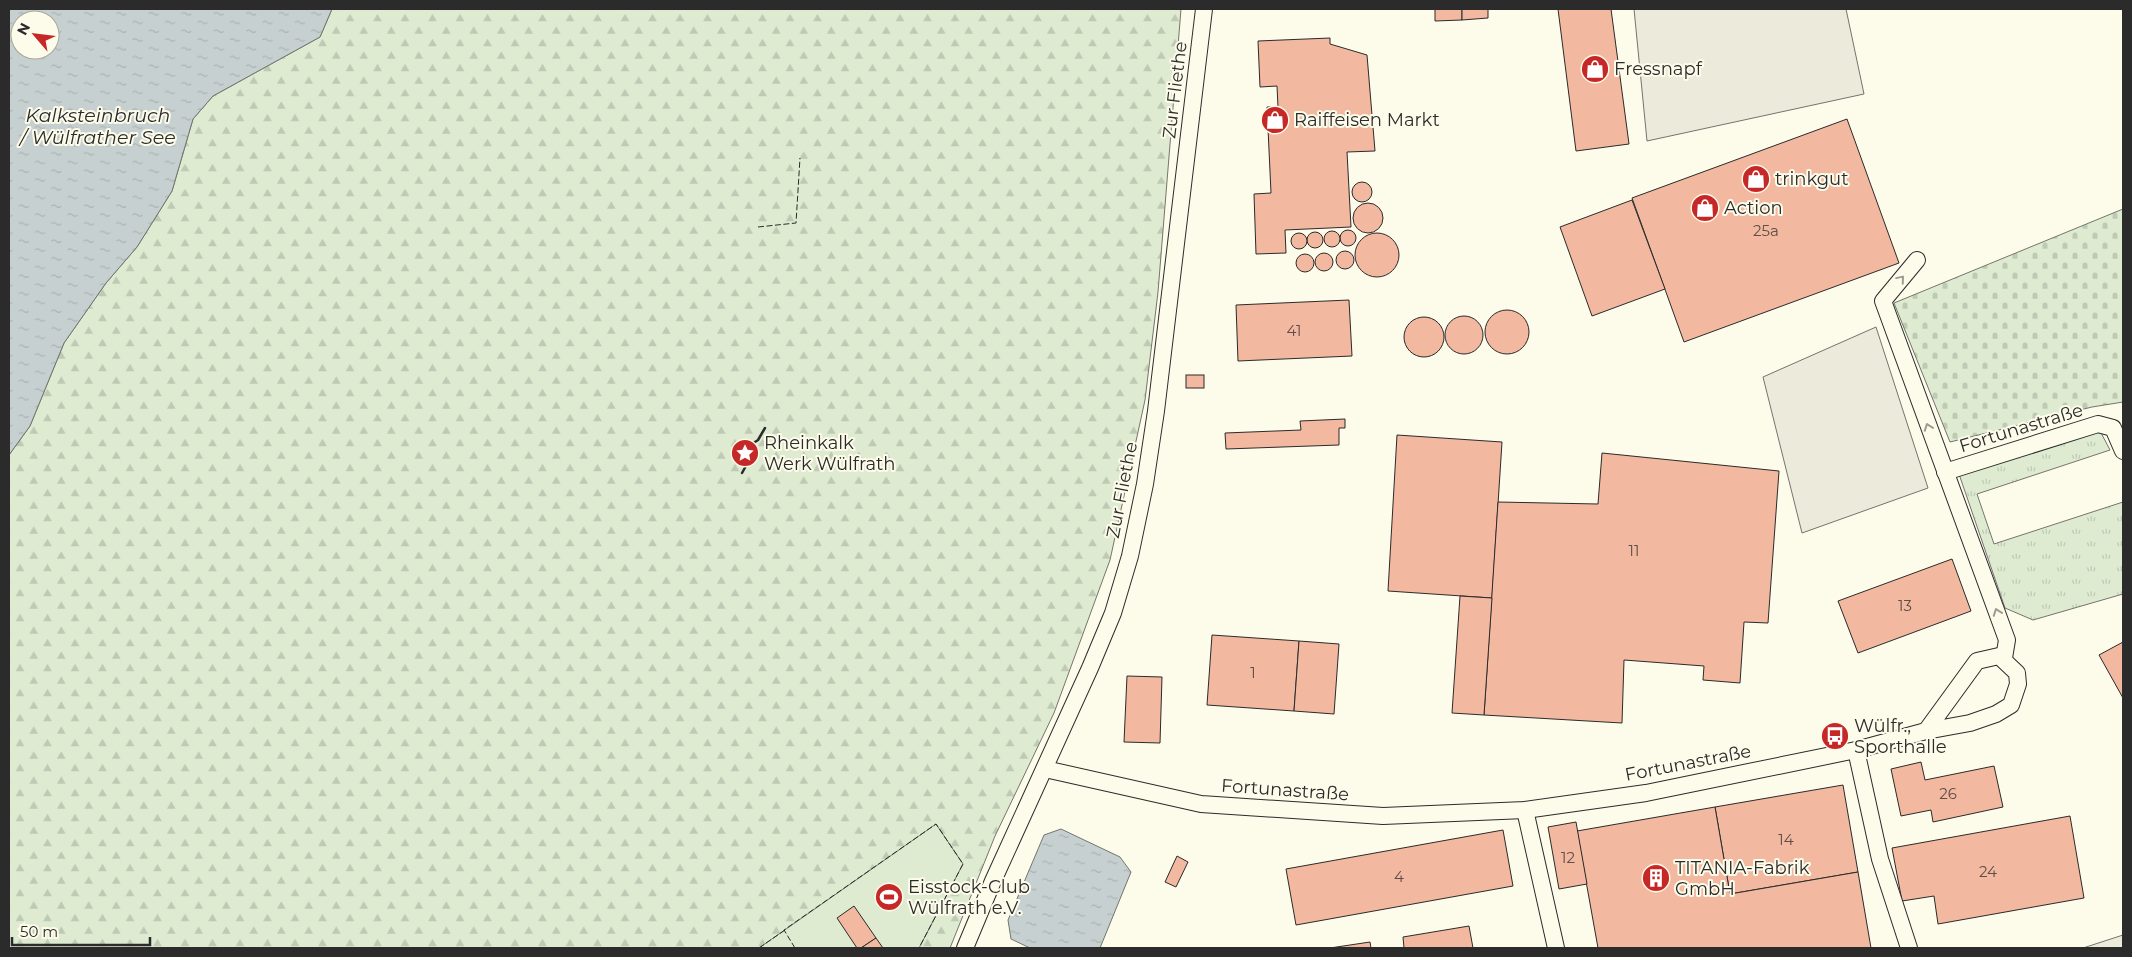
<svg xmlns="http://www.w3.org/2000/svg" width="2132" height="957" font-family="Montserrat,sans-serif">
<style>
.grass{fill:url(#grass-tufts);stroke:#74746e}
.forest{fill:url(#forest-firs);stroke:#74746e}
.cemetery{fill:url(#cemetery-stones);stroke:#74746e}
.park{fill:#deebd1;stroke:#74746e}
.parking{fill:#eceadb;stroke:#74746e}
.water{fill:url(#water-ripples);stroke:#74746e;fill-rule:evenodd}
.building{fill:#f2b8a0;stroke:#2b2b2b}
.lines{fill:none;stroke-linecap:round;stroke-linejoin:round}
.street-casing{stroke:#2b2b2b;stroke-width:18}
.street{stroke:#fdfbea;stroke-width:16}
.fence{stroke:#2b2b2b;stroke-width:1;stroke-dasharray:6 2.5;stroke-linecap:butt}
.wall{stroke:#2b2b2b;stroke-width:2.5}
.oneway{stroke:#9e9d94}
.labels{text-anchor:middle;stroke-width:4;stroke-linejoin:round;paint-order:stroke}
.number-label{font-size:15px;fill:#5d4e48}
.poi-label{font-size:18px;fill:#2b2b2b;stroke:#fdfbea;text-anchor:start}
.street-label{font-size:18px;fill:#2b2b2b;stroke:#fdfbea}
.water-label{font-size:19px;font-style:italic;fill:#2b2b2b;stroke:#fdfbea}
</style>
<defs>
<pattern id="grass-tufts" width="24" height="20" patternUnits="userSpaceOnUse" patternTransform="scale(1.25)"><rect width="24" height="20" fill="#deebd1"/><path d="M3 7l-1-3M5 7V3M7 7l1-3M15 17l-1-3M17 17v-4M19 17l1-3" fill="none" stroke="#bfcab4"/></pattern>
<pattern id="forest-firs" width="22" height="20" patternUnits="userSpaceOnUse" patternTransform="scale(1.25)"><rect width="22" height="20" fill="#deebd1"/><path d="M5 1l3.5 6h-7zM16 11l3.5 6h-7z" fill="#bfcab4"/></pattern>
<pattern id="cemetery-stones" width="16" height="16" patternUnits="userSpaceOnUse" patternTransform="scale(1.25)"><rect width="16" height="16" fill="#deebd1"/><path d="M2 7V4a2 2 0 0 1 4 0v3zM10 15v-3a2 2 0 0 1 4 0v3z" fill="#bfcab4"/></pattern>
<pattern id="water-ripples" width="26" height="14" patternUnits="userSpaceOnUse" patternTransform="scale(1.25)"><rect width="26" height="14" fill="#c7d0d0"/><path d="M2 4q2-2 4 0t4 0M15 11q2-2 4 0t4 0" fill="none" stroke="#abb3b3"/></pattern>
</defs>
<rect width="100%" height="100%" fill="#fdfbea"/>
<polygon class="grass" points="2098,427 2110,450 1977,494 1994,544 2123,502 2123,594 2033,620 2005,608 1959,474"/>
<polygon class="forest" points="332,9 1181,9 1158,292 1145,400 1110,560 1054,713 995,836 950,948 9,948 9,455 30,426 64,343 106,283 137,247 172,191 193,119 213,96 320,37"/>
<polygon class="cemetery" points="2123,209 2123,402 2092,407 1950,442 1894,303"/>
<polygon class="park" points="936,824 963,864 919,948 759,948"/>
<g class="parking">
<polygon points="1634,9 1846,9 1864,94 1647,141"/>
<polygon points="1876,327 1928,488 1802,533 1763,377"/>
<polygon points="2123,935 2123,948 2083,948"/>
</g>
<g class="water">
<path d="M9,9H332L320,37L213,96L193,119L172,191L137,247L106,283L64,343L30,426L9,455ZM20,20H50V50H20Z"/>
<polygon points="1061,829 1120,857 1131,872 1100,948 1030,948 1011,939 1008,920 1044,835"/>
</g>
<g class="building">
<polygon points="1435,9 1462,9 1462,20 1435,21"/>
<polygon points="1462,9 1488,9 1488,18 1462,20"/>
<polygon points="1558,9 1611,9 1629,144 1576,151"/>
<polygon points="1330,38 1330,44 1367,55 1375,151 1347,152 1351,227 1285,230 1286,253 1256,254 1254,194 1271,193 1267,107 1278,107 1277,86 1260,87 1258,41"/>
<polygon points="1847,119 1899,263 1684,342 1632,198"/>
<circle cx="1362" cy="192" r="10"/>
<polygon points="1632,200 1665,289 1592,316 1560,227"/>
<circle cx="1368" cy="218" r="15"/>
<circle cx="1348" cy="238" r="8"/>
<circle cx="1332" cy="239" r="8"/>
<circle cx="1315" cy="240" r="8"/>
<circle cx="1377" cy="255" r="22"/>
<circle cx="1299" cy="241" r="8"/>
<circle cx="1345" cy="260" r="9"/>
<circle cx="1324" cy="262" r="9"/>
<circle cx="1305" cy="263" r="9"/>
<polygon points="1349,300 1352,356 1238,361 1236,305"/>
<circle cx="1507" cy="332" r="22"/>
<circle cx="1464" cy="335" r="19"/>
<circle cx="1424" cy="337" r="20"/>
<rect x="1186" y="375" width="18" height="13"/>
<polygon points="1345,419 1345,428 1339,428 1339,445 1226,449 1225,433 1301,430 1300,421"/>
<polygon points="1397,435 1502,442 1492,598 1388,591"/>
<polygon points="1602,453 1779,471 1768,623 1744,622 1740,683 1703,680 1704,666 1624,660 1622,723 1484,715 1498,502 1598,504"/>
<polygon points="1952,559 1971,611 1858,653 1838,601"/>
<polygon points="1460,596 1492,598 1484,715 1452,713"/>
<polygon points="1212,635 1299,641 1294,711 1207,705"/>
<polygon points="1299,641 1339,644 1334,714 1294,711"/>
<polygon points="2123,642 2123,698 2099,655"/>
<polygon points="1127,676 1162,677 1160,743 1124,742"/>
<polygon points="1921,762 1925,780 1994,766 2003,807 1933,822 1931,810 1901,816 1891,769"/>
<polygon points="1843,785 1858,872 1730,894 1715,807"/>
<polygon points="1715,807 1730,894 1858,872 1871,948 1598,948 1577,831"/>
<polygon points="2070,816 2084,898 1938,924 1934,896 1902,901 1892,848"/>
<polygon points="1576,822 1587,884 1559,889 1548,827"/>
<polygon points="1503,830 1513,886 1296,925 1286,869"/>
<polygon points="1177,856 1188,862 1176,887 1165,882"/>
<polygon points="854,906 876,938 861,948 857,948 837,918"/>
<polygon points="1469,926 1473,948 1404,948 1403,937"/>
<polygon points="876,938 883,948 861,948"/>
<polygon points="1370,942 1371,948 1330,948"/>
</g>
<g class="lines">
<defs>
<g id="street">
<polyline points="1917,260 1883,301 2007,640 2004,658"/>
<polyline points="1945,472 2098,424 2113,428 2123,451"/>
<polyline points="1856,750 1880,859 1909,948"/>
<polyline points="1045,769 1201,804 1383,816 1525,810 1646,793 1856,750 1926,731 1970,723 1996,714 2011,705 2018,684 2017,673 1999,656 1977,661 1926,731"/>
<polyline points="1525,810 1556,948"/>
<polyline points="965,948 993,881 1090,668 1113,613 1130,556 1145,484 1156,411 1204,9"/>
</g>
</defs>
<use href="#street" class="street-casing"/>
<use href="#street" class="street"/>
<g class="fence">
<polyline points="758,227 796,223 800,158"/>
<polyline points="759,948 785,930"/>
<polyline points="795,948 784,930 936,824 963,864 919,948"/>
</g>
<polyline class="wall" points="742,473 747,464 742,456 743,450 758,440 765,428"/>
</g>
<defs><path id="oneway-chevron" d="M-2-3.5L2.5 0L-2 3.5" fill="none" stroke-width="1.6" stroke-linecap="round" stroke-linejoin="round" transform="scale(1.25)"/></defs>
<g class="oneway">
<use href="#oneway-chevron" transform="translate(1901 279) rotate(-50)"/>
<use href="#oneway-chevron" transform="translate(1928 427) rotate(-110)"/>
<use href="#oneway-chevron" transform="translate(1997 612) rotate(-110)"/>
</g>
<defs>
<symbol id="shop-disc" viewBox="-11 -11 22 22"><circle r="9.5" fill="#c62828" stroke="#fdfbea"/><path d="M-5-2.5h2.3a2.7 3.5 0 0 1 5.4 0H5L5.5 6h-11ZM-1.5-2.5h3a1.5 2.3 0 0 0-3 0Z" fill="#fff"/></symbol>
<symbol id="sight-disc" viewBox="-11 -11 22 22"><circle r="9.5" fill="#c62828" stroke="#fdfbea"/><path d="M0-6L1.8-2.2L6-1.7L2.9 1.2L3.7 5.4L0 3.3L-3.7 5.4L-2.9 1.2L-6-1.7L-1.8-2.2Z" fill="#fff"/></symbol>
<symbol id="bus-disc" viewBox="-11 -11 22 22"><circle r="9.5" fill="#c62828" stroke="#fdfbea"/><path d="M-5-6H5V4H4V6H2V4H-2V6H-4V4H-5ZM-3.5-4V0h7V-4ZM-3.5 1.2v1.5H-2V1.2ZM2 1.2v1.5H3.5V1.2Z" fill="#fff"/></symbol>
<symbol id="building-disc" viewBox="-11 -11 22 22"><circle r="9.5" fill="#c62828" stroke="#fdfbea"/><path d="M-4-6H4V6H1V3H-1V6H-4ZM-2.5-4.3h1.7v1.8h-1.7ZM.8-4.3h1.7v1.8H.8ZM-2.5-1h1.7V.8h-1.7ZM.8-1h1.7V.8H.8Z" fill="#fff"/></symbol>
<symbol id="stadium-disc" viewBox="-11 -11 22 22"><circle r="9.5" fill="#c62828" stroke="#fdfbea"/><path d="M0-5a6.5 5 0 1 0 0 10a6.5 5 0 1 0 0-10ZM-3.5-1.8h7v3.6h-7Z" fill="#fff"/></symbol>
</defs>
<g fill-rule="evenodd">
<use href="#shop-disc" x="1579" y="53" width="32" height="32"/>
<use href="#shop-disc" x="1259" y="104" width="32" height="32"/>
<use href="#shop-disc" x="1740" y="163" width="32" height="32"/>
<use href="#shop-disc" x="1689" y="192" width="32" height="32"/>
<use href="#sight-disc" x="729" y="437" width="32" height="32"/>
<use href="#bus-disc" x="1819" y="720" width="32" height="32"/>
<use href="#building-disc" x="1640" y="862" width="32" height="32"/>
<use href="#stadium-disc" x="873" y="881" width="32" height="32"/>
</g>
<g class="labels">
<g class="number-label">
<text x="1766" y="236">25a</text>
<text x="1294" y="336">41</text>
<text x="1634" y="556">11</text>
<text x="1905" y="611">13</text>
<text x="1253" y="678">1</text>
<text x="1948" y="799">26</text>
<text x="1786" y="845">14</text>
<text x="1568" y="863">12</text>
<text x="1988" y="877">24</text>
<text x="1399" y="882">4</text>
</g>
<g class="poi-label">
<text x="1614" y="75">Fressnapf</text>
<text x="1294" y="126">Raiffeisen Markt</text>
<text x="1775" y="185">trinkgut</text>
<text x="1724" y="214">Action</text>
<text x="764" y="449">Rheinkalk<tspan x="764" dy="21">Werk Wülfrath</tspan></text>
<text x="1854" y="732">Wülfr.,<tspan x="1854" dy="21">Sporthalle</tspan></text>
<text x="1675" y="874">TITANIA-Fabrik<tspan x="1675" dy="21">GmbH</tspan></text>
<text x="908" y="893">Eisstock-Club<tspan x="908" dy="21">Wülfrath e.V.</tspan></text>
</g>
<g class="street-label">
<text transform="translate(1175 90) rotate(-83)" y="6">Zur Fliethe</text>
<text transform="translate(2021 428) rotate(-17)" y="6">Fortunastraße</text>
<text transform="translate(1122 490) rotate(-79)" y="6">Zur Fliethe</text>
<text transform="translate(1688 763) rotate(-11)" y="6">Fortunastraße</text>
<text transform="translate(1285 790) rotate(4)" y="6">Fortunastraße</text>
</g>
<g class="water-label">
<text x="98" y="122">Kalksteinbruch<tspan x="98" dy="22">/ Wülfrather See</tspan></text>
</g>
</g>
<rect width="2132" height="957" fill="none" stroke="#2b2b2b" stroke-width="20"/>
<g transform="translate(35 35) rotate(298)"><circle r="24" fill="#fdfbea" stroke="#a9a89e"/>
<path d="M0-4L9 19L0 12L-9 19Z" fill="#c62828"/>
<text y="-8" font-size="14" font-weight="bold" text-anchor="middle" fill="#2b2b2b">N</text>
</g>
<path d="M12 937v8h138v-8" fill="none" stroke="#2b2b2b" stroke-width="2.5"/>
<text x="20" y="937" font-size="15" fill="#2b2b2b" stroke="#fdfbea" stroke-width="4" paint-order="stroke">50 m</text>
</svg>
